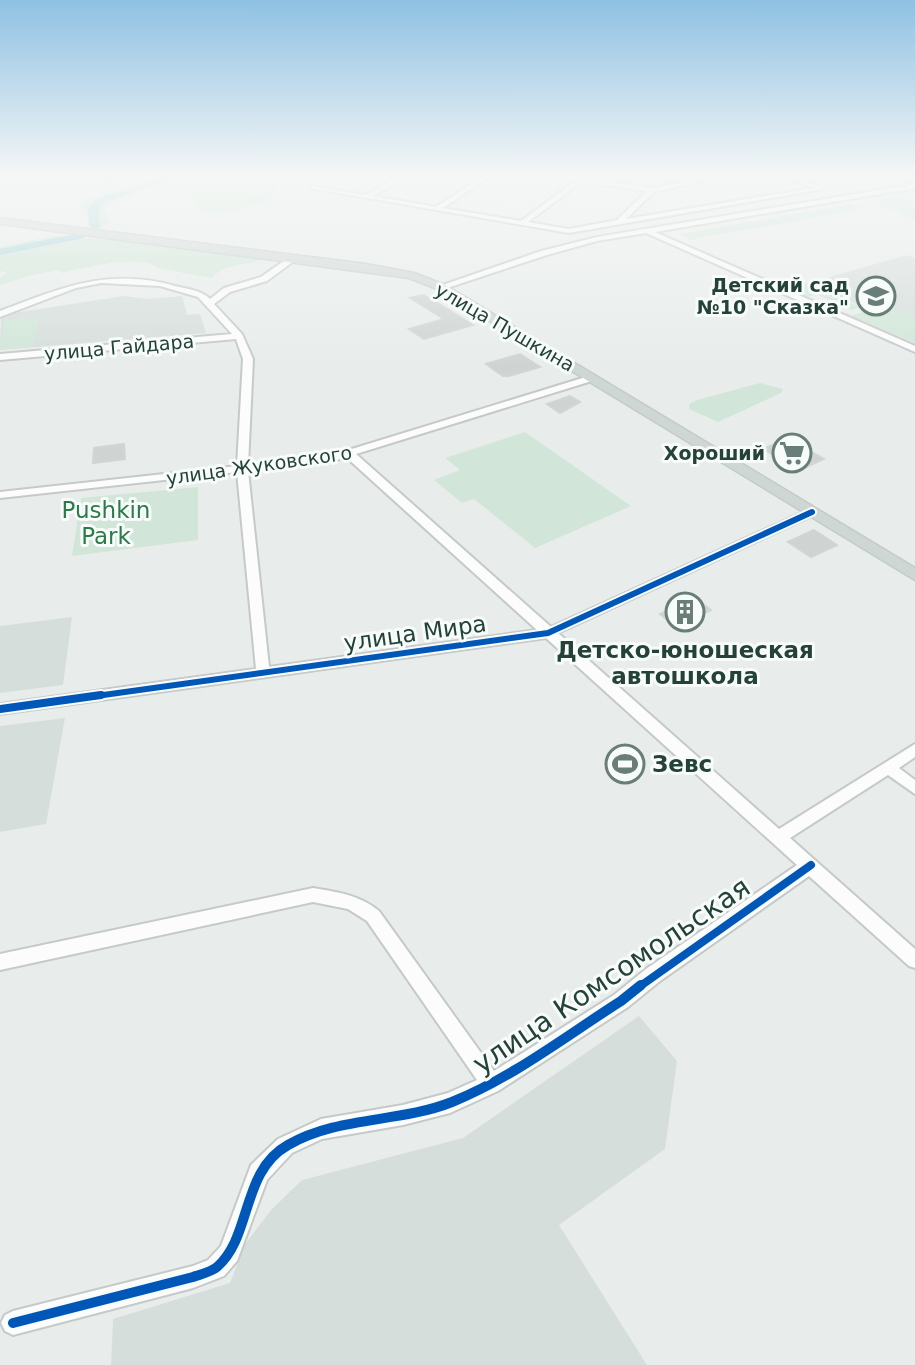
<svg xmlns="http://www.w3.org/2000/svg" width="915" height="1365" font-family="'DejaVu Sans',sans-serif">
<style>
.built{fill:#d6dedb}
.green{fill:#d1e6d8}
.lines{fill:none;stroke-linecap:round;stroke-linejoin:round}
.river{fill:#a9d4db;fill-rule:evenodd}
.building{fill:#cfd4d2;stroke:#d1d6d4;stroke-width:2}
.minor-casing{stroke:#c5cac8;stroke-width:4}
.major-casing{stroke:#c3ccc9;stroke-width:3}
.minor{fill:#fcfcfc;fill-rule:evenodd}
.major{fill:#cfd7d5;fill-rule:evenodd}
.rail{stroke:#c9cdcc;stroke-width:2;stroke-dasharray:7 3.5;stroke-linecap:butt}
.cycleway-far2-casing{stroke:#f7fbf9;stroke-width:10}
.cycleway-far1-casing{stroke:#f7fbf9;stroke-width:12}
.cycleway-casing{stroke:#f7fbf9;stroke-width:15}
.cycleway-far2{stroke:#0057b8;stroke-width:6}
.cycleway-far1{stroke:#0057b8;stroke-width:8}
.cycleway{stroke:#0057b8;stroke-width:10}
.labels{text-anchor:middle;stroke-width:6;stroke-linejoin:round;paint-order:stroke}
.far-poi-label{font-size:19px;font-weight:bold;fill:#24423a;stroke:#f7fbf9;text-anchor:end}
.far-street-label{font-size:19px;fill:#24423a;stroke:#f7fbf9}
.park-label{font-size:23px;fill:#2d7a4b;stroke:#f7fbf9}
.street-label{font-size:23px;fill:#24423a;stroke:#f7fbf9}
.poi-label{font-size:23px;font-weight:bold;fill:#24423a;stroke:#f7fbf9}
.near-street-label{font-size:28px;fill:#24423a;stroke:#f7fbf9}
</style>
<rect width="100%" height="100%" fill="#e8edeb"/>
<g class="built">
<polygon points="907,255 915,258 915,330 809,283"/>
<polygon points="124,296 148,299 182,296 187,315 200,314 206,333 0,350 1,317 13,313"/>
<polygon points="72,617 63,685 0,693 0,626"/>
<polygon points="65,718 46,824 0,832 0,726"/>
<polygon points="639,1016 677,1061 665,1149 559,1225 647,1365 111,1365 113,1319 230,1283 245,1244 272,1209 302,1180 463,1138"/>
</g>
<g class="green">
<path d="M162,175H187C164,191 121,188 104,209L109,224L96,229L88,225V219L80,206L87,200L124,190Z"/>
<path d="M214,175H278L275,194C261,207 210,220 195,208L198,201L193,197V193L201,187V183Z"/>
<path d="M798,175H847L866,184C842,193 820,183 798,175Z"/>
<polygon points="894,198 915,201 915,220 876,203 880,200"/>
<polygon points="852,204 862,209 689,240 679,234"/>
<path d="M53,236L155,243L265,258C248,267 226,261 212,278L157,268C146,253 80,268 62,273L59,270L32,275L0,285V278L7,272L0,271V247Z"/>
<polygon points="807,283 860,307 852,310 818,295 805,297 788,289"/>
<polygon points="882,305 915,316 915,343 851,316"/>
<polygon points="39,317 33,346 0,350 5,320"/>
<polygon points="760,383 783,389 781,393 718,422 689,409 689,404 697,400"/>
<polygon points="525,432 631,506 535,548 474,499 462,503 434,480 460,470 445,458"/>
<polygon points="198,487 198,540 72,556 81,498"/>
</g>
<g class="lines">
<g class="river">
<polygon points="169,175 183,175 104,203 98,210 100,227 95,230 90,227 88,210 96,199"/>
<polygon points="80,233 85,236 84,238 0,255 0,249"/>
</g>
</g>
<g class="building">
<polygon points="423,295 431,299 473,325 424,339 409,329 444,319 410,298"/>
<polygon points="520,354 540,367 509,376 503,376 486,364"/>
<polygon points="570,396 580,402 560,413 547,404"/>
<polygon points="787,439 824,459 800,470 763,449"/>
<polygon points="124,444 125,459 93,463 94,448"/>
<polygon points="814,530 837,545 811,557 788,542"/>
<polygon points="695,598 711,610 675,626 660,614"/>
</g>
<g class="lines">
<defs>
<g id="minor">
<polygon points="122,175 138,175 104,181 101,179"/>
<path d="M402,175H409L373,196L436,207L485,175H492L443,208L521,221L575,181L544,175L579,178L584,175L587,177L586,179L652,188L717,175H728L654,192L626,219L813,188L782,175H790L824,189L569,233L309,188L312,186L365,195ZM582,182L647,191L617,220L569,229L528,222Z"/>
<polygon points="894,175 902,175 915,179 915,183"/>
<polygon points="915,184 915,188 655,232 915,346 915,352 646,233 597,241 547,255 444,289 437,287 541,251 597,237"/>
<path d="M291,256L298,258L267,281L230,292L214,304L242,334L253,359L248,465L329,456L589,376H595V380L356,454L551,627L808,510H816V514L558,633L779,829L915,744V757L899,768L915,780V794L888,775L790,838L915,949V968L909,966L809,876L660,981L628,1007L498,1091L450,1113L403,1125L322,1139L292,1153L267,1180L237,1261L224,1276L193,1288L13,1335L5,1331L1,1323L5,1315L13,1311L193,1266L208,1260L221,1246L251,1165L278,1139L321,1119L403,1105L448,1093L477,1080L367,921L348,909L313,902L0,970V954L313,888C337,892 360,895 379,911L494,1071L614,995L646,969L797,865L546,638L0,714V704L256,669L237,472L0,498V492L237,466L243,359L236,339L0,360V354L232,334L198,297L160,286L101,283L76,288L0,317V311C62,288 107,267 175,286C187,289 201,290 210,299L224,288L261,277ZM346,457L537,630L269,667L248,471L330,462Z"/>
</g>
<polygon id="major" points="0,218 366,264 414,273 445,285 915,568 915,580 437,289 409,278 0,224"/>
</defs>
<use href="#minor" class="minor-casing"/>
<use href="#major" class="major-casing"/>
<use href="#minor" class="minor"/>
<use href="#major" class="major"/>
<polyline class="rail" points="872,175 915,190"/>
<defs>
<polyline id="cycleway-far2" points="89,697 548,633 812,512"/>
<g id="cycleway-far1">
<polyline points="0,709 101,695"/>
<polyline points="639,987 811,865"/>
</g>
<path id="cycleway" d="M13,1323L193,1277C201,1274 211,1272 217,1267C252,1237 241,1171 288,1145C338,1116 399,1123 452,1102C512,1078 566,1036 621,1001L641,985"/>
</defs>
<use href="#cycleway-far2" class="cycleway-far2-casing"/>
<use href="#cycleway-far1" class="cycleway-far1-casing"/>
<use href="#cycleway" class="cycleway-casing"/>
<use href="#cycleway-far2" class="cycleway-far2"/>
<use href="#cycleway-far1" class="cycleway-far1"/>
<use href="#cycleway" class="cycleway"/>
</g>
<linearGradient id="sky" x2="0" y2="1"><stop stop-color="#8fc1e3"/><stop offset="0.48" stop-color="#f5f7f6"/><stop offset="1" stop-color="#f5f7f6" stop-opacity="0"/></linearGradient>
<rect width="915" height="366" fill="url(#sky)"/>
<defs>
<symbol id="school-ring" viewBox="-11 -11 22 22"><circle r="9.5" fill="#f7fbf9" stroke="#697e78" stroke-width="1.5"/><path d="M0-5L7-2L0 1L-7-2ZM-4 1L0 2.5L4 1V4Q0 6-4 4Z" fill="#697e78"/></symbol>
<symbol id="supermarket-ring" viewBox="-11 -11 22 22"><circle r="9.5" fill="#f7fbf9" stroke="#697e78" stroke-width="1.5"/><path d="M-6-5.5h2.5l.6 2H6L4.5 2H-2.5L-4.4-4H-6ZM-1.5 3.2a1.3 1.3 0 1 0 .1 0ZM3 3.2a1.3 1.3 0 1 0 .1 0Z" fill="#697e78"/></symbol>
<symbol id="building-ring" viewBox="-11 -11 22 22"><circle r="9.5" fill="#f7fbf9" stroke="#697e78" stroke-width="1.5"/><path d="M-4-6H4V6H1V3H-1V6H-4ZM-2.5-4.3h1.7v1.8h-1.7ZM.8-4.3h1.7v1.8H.8ZM-2.5-1h1.7V.8h-1.7ZM.8-1h1.7V.8H.8Z" fill="#697e78"/></symbol>
<symbol id="stadium-ring" viewBox="-11 -11 22 22"><circle r="9.5" fill="#f7fbf9" stroke="#697e78" stroke-width="1.5"/><path d="M0-5a6.5 5 0 1 0 0 10a6.5 5 0 1 0 0-10ZM-3.5-1.8h7v3.6h-7Z" fill="#697e78"/></symbol>
</defs>
<g fill-rule="evenodd">
<use href="#school-ring" x="854" y="274" width="44" height="44"/>
<use href="#supermarket-ring" x="770" y="431" width="44" height="44"/>
<use href="#building-ring" x="663" y="590" width="44" height="44"/>
<use href="#stadium-ring" x="603" y="742" width="44" height="44"/>
</g>
<g class="labels">
<g class="far-poi-label">
<text x="849" y="292">Детский сад<tspan x="849" dy="22">№10 "Сказка"</tspan></text>
<text x="765" y="460">Хороший</text>
</g>
<g class="far-street-label">
<text transform="translate(505 327) rotate(30)" y="7">улица Пушкина</text>
<text transform="translate(119 347) rotate(-5)" y="7">улица Гайдара</text>
<text transform="translate(259 465) rotate(-8)" y="7">улица Жуковского</text>
</g>
<g class="park-label">
<text x="106" y="518">Pushkin<tspan x="106" dy="26">Park</tspan></text>
</g>
<g class="street-label">
<text transform="translate(415 633) rotate(-8)" y="8">улица Мира</text>
</g>
<g class="poi-label">
<text x="685" y="658">Детско-юношеская<tspan x="685" dy="26">автошкола</tspan></text>
<text x="652" y="772" text-anchor="start">Зевс</text>
</g>
<g class="near-street-label">
<text transform="translate(611 975) rotate(-34)" y="10">улица Комсомольская</text>
</g>
</g>
</svg>
